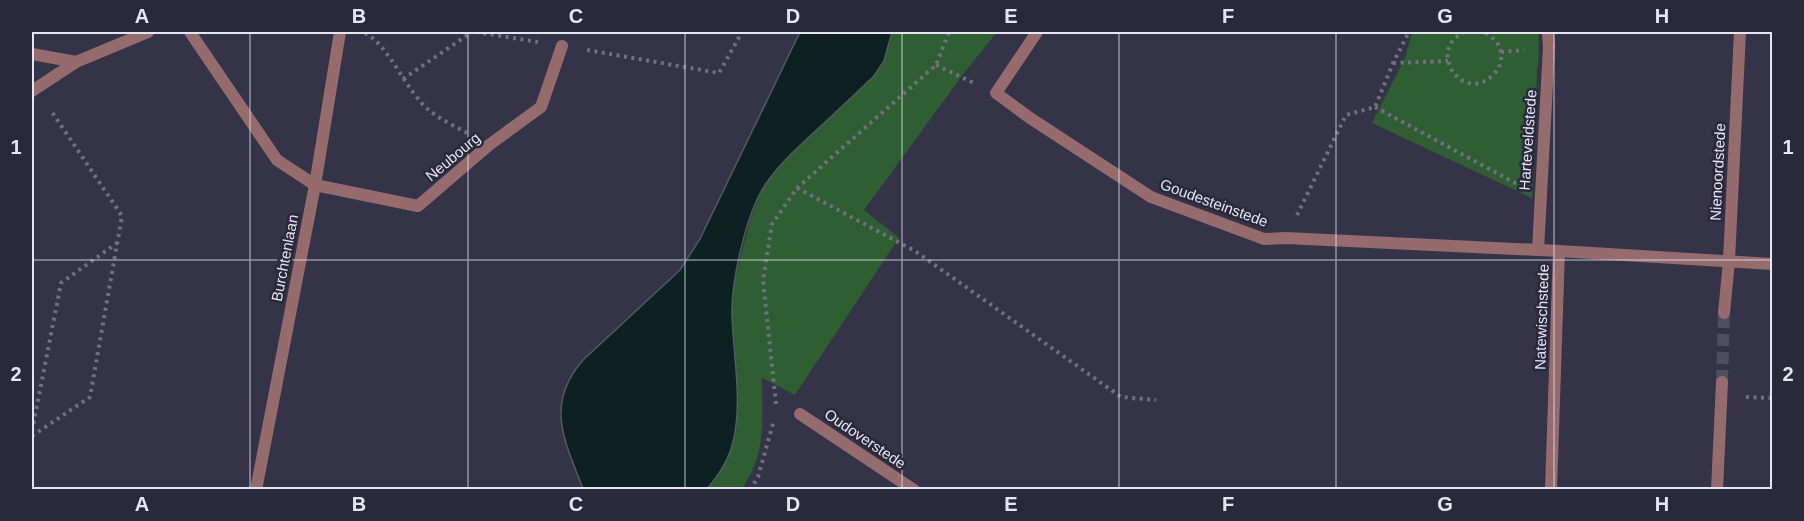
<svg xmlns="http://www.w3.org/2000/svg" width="1804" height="521" font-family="Helvetica,sans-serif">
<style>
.green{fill:#2f5e33}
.water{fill:#0e2122;stroke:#4f5c60;stroke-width:1.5}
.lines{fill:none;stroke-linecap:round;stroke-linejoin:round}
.street-tunnel{stroke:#4f4e61;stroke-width:12;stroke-dasharray:12 6;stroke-linecap:butt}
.path{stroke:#717081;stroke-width:4;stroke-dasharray:3 4.5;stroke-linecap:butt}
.lane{stroke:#966b6e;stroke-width:12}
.street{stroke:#966b6e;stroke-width:12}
.grid{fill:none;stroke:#e6e6f2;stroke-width:1.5;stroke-opacity:0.55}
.labels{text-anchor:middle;stroke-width:5;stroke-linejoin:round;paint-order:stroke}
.street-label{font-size:15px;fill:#e6e6f2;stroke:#2a293c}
.neatline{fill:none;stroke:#e6e6f2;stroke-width:2}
.grid-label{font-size:20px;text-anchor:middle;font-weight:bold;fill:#e6e6f2}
</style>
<rect width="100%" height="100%" fill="#343347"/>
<g class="green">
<path d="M892,32H997L964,73L864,210L899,238L795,395L762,378C762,420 767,453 742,489L707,490L720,473L734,283L750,221L761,191L781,163L884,61Z"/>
<path d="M1412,32H1539C1538,45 1540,58 1537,71L1532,198L1372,123L1405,58Z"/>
</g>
<path class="water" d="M800,32H892L884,61L874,76C853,96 832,116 810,136C793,152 774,169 762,190C746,217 731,282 732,314C733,355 743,401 733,442C729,460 718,476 707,489H583C565,441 544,405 583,360L680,270L700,239Z"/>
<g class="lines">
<polyline class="street-tunnel" points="1722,382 1724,313"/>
<g class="path">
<polyline points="476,32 538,42"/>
<path d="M1465,32C1425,49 1462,105 1493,75C1498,70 1501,65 1501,58C1502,46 1494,37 1484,32"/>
<path d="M365,33C389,45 407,93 430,111C441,120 455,126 467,133"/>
<polyline points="587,50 719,73 742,32"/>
<polyline points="1501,52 1524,50"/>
<polyline points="1393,63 1448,61"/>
<polyline points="936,65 974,83"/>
<polyline points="403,79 472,32"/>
<polyline points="1375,107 1517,184"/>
<polyline points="797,188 915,251 1121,397 1156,400"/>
<polyline points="1297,215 1346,115 1375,107 1393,63 1409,32"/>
<polyline points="1746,397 1772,398"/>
<polyline points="776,404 763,280 772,224 797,188 936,65 949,32"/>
<polyline points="32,431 61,283 117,243"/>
<polyline points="32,436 90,397 122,216 50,109"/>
<polyline points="750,490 758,477 774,420"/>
</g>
<g class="lane">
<polyline points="190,32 277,160 315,185"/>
<polyline points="32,54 76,62"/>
</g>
<g class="street">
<polyline points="1037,32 996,93 1030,118 1151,197 1264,239 1286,238 1559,251"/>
<polyline points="32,91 76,62 148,32"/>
<polyline points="315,185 418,206 489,145 541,107 562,46"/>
<polyline points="1538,250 1549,47 1548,32"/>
<polyline points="1724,313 1729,261 1740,32"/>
<polyline points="800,414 914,490"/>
<polyline points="256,490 315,185 340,32"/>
<polyline points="1551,490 1559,251 1772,264"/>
<polyline points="1717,490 1722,382"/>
</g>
</g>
<path class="grid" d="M250,32V490M468,32V490M685,32V490M902,32V490M1119,32V490M1336,32V490M1554,32V490M32,260H1772"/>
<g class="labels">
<g class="street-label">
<text transform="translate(1528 140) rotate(-86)" y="5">Harteveldstede</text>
<text transform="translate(453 157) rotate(-40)" y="5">Neubourg</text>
<text transform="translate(1718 172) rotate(-87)" y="5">Nienoordstede</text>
<text transform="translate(1214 203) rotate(20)" y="5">Goudesteinstede</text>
<text transform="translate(285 258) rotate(-79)" y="5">Burchtenlaan</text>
<text transform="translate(1542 317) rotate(-88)" y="5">Natewischstede</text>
<text transform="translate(865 439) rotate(34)" y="5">Oudoverstede</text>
</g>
</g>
<rect width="1804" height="521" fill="none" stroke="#2a293c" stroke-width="66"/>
<rect x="33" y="33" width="1738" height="455" class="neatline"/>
<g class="grid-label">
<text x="142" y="23">A</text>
<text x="359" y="23">B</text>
<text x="576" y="23">C</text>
<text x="793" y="23">D</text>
<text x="1011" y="23">E</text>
<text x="1228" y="23">F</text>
<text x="1445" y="23">G</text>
<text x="1662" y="23">H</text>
<text x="16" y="154">1</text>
<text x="1788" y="154">1</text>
<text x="16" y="381">2</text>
<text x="1788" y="381">2</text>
<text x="142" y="511">A</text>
<text x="359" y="511">B</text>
<text x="576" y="511">C</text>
<text x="793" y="511">D</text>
<text x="1011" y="511">E</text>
<text x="1228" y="511">F</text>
<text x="1445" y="511">G</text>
<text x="1662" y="511">H</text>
</g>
</svg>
